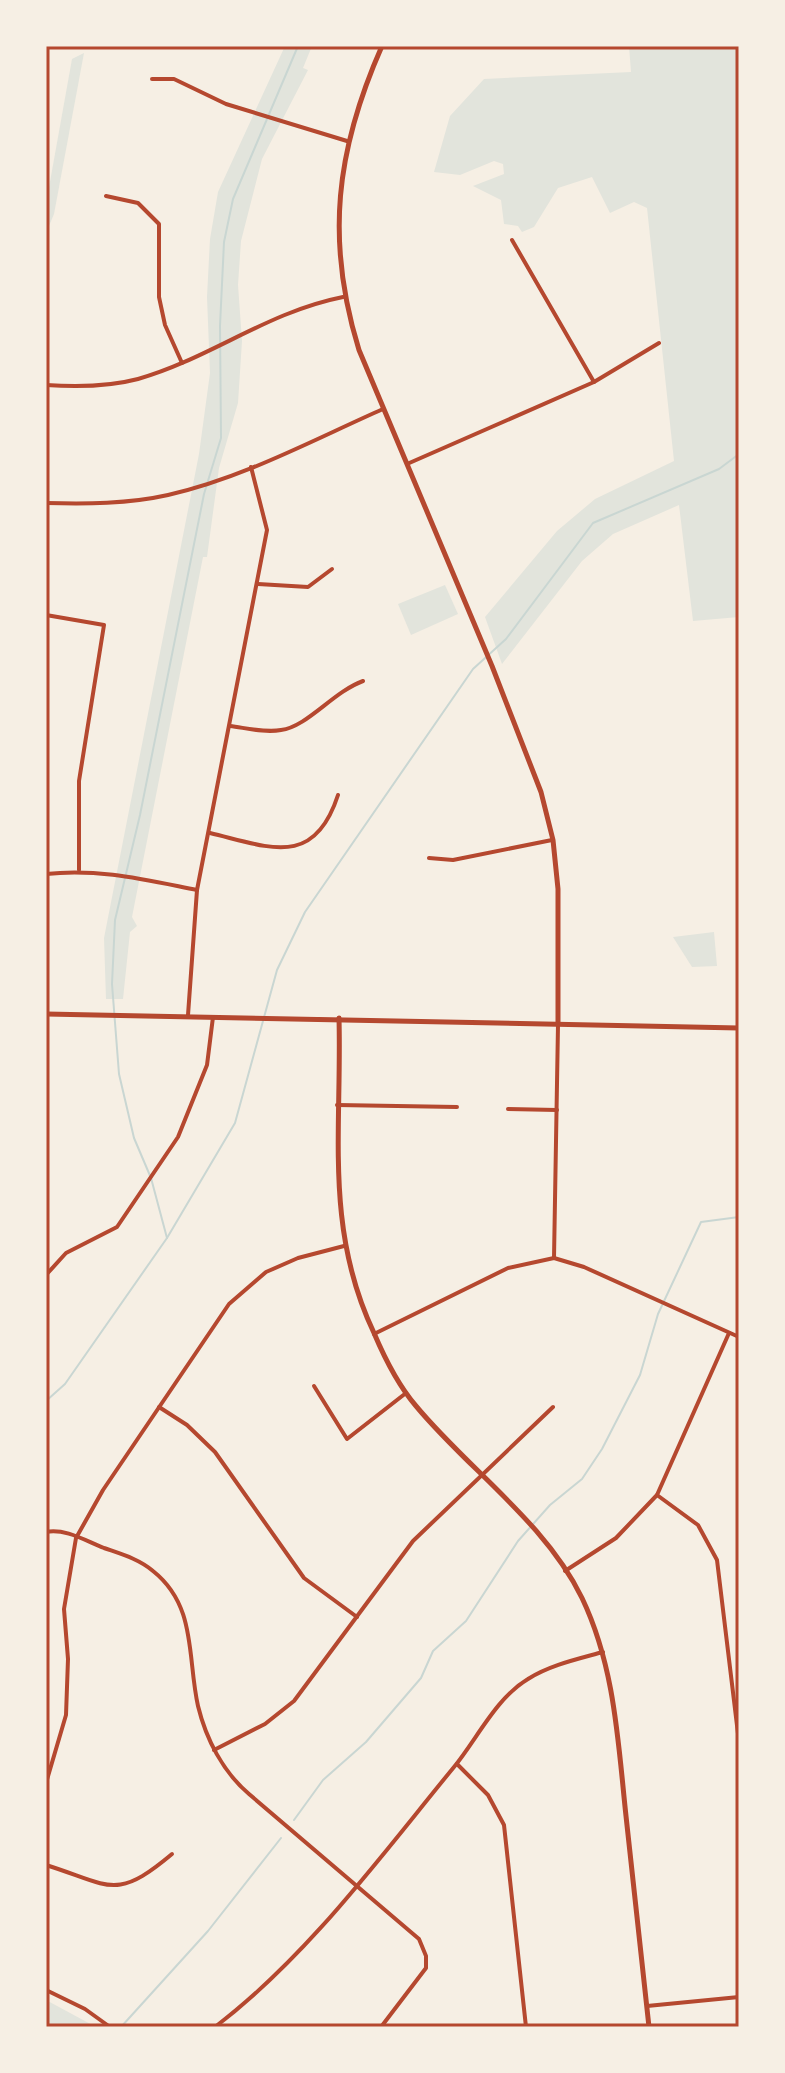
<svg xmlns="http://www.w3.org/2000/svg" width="785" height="2073" font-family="'Source Sans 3',sans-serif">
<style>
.green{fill:#e2e4dc}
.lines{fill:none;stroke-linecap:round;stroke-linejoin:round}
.stream{stroke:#c9d6d2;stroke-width:2}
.minor{stroke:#b5482f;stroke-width:4}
.tertiary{stroke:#b5482f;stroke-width:5}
.neatline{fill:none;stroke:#b5482f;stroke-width:3}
</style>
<rect width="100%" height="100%" fill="#f6efe4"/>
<g class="green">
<polygon points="285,46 312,46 303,68 308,70 262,159 241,241 238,285 242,341 238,403 219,468 207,557 203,557 132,917 137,926 130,932 123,999 106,999 104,938 199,454 210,373 207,297 210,239 218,192"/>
<polygon points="629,46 739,46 739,617 693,621 679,505 613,534 582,561 502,664 485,617 557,531 595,499 674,461 647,208 634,202 610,213 592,177 558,188 534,227 522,232 518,226 504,224 501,200 473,186 504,174 503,164 494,161 460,175 434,172 450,116 484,79 631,72"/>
<polygon points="84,53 54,214 46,233 46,204 72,59"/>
<polygon points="445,585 458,614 411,635 398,604"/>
<polygon points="714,932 717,966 692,967 673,937"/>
<polygon points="46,2000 96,2027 46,2027"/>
</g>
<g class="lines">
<g class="stream">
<polyline points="167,1238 151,1178 134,1138 119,1074 112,984 115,920 140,815 204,494 221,438 220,326 224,242 233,199 298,46"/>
<polyline points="46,1401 65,1384 167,1238 235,1123 277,970 305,912 473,669 506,639 593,523 719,469 739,454"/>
<polyline points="294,1820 323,1780 366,1742 421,1678 433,1651 466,1621 518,1541 550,1505 582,1479 602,1449 640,1375 658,1314 701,1222 739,1217"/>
<polyline points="121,2027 208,1931 281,1838"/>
</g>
<g class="minor">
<polyline points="152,79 174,79 226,104 347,141"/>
<polyline points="106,196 138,203 159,224 159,297 165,325 182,363"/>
<polyline points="512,240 594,382"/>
<path d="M46,385C76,387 108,387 138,379C211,358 267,312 343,297"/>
<polyline points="407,464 594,382 659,343"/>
<path d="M46,503C86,504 128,504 168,495C243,478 313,440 383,409"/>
<polyline points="258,584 308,587 332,569"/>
<polyline points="46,615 104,625 79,781 79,870"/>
<path d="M230,726C246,728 265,733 281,730C307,727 333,692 363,681"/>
<path d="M210,833C269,847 314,869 338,795"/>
<polyline points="429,858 453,860 552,840"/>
<path d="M46,874C98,868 146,880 197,890"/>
<polyline points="188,1015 197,890 267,530 251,467"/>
<polyline points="337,1105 457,1107"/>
<polyline points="508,1109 557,1110"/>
<polyline points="554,1258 558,1025"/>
<polyline points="46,1275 66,1253 117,1227 178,1137 207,1065 213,1017"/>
<polyline points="374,1334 508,1268 554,1258 584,1267 739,1337"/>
<polyline points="314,1386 347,1439 406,1393"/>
<polyline points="159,1407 187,1425 215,1452 304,1578 357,1617"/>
<polyline points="657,1495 698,1525 717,1560 739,1742"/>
<path d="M46,1532C65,1528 86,1541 104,1548C121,1554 139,1559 153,1571C197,1606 187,1657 198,1706C206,1739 223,1772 249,1794L419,1939L426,1956V1968L381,2027"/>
<polyline points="565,1571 616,1538 657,1495 729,1333"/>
<polyline points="214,1750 265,1724 294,1701 413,1541 553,1407"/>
<polyline points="457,1764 488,1795 504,1825 526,2027"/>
<polyline points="46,1783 66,1715 68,1659 64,1609 76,1538 103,1490 229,1304 266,1272 298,1258 344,1246"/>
<path d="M46,1865C110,1885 115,1902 172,1854"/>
<polyline points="46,1990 85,2009 110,2027"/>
<polyline points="647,2006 739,1997"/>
<path d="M215,2027C308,1956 380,1857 454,1767C477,1739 496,1698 528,1679C550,1665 578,1659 603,1652"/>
</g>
<g class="tertiary">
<path d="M382,46C336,150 325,240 359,350L492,666L541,792L553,840L558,889V1024"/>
<polyline points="46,1014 739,1028"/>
<path d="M339,1018C342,1130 324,1228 374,1333C385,1359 398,1385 416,1406C469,1470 545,1522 582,1598C615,1667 618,1742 626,1816C634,1887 642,1957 649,2027"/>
</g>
</g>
<rect width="785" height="2073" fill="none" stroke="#f6efe4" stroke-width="96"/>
<rect x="48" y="48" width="689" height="1977" class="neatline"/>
</svg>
